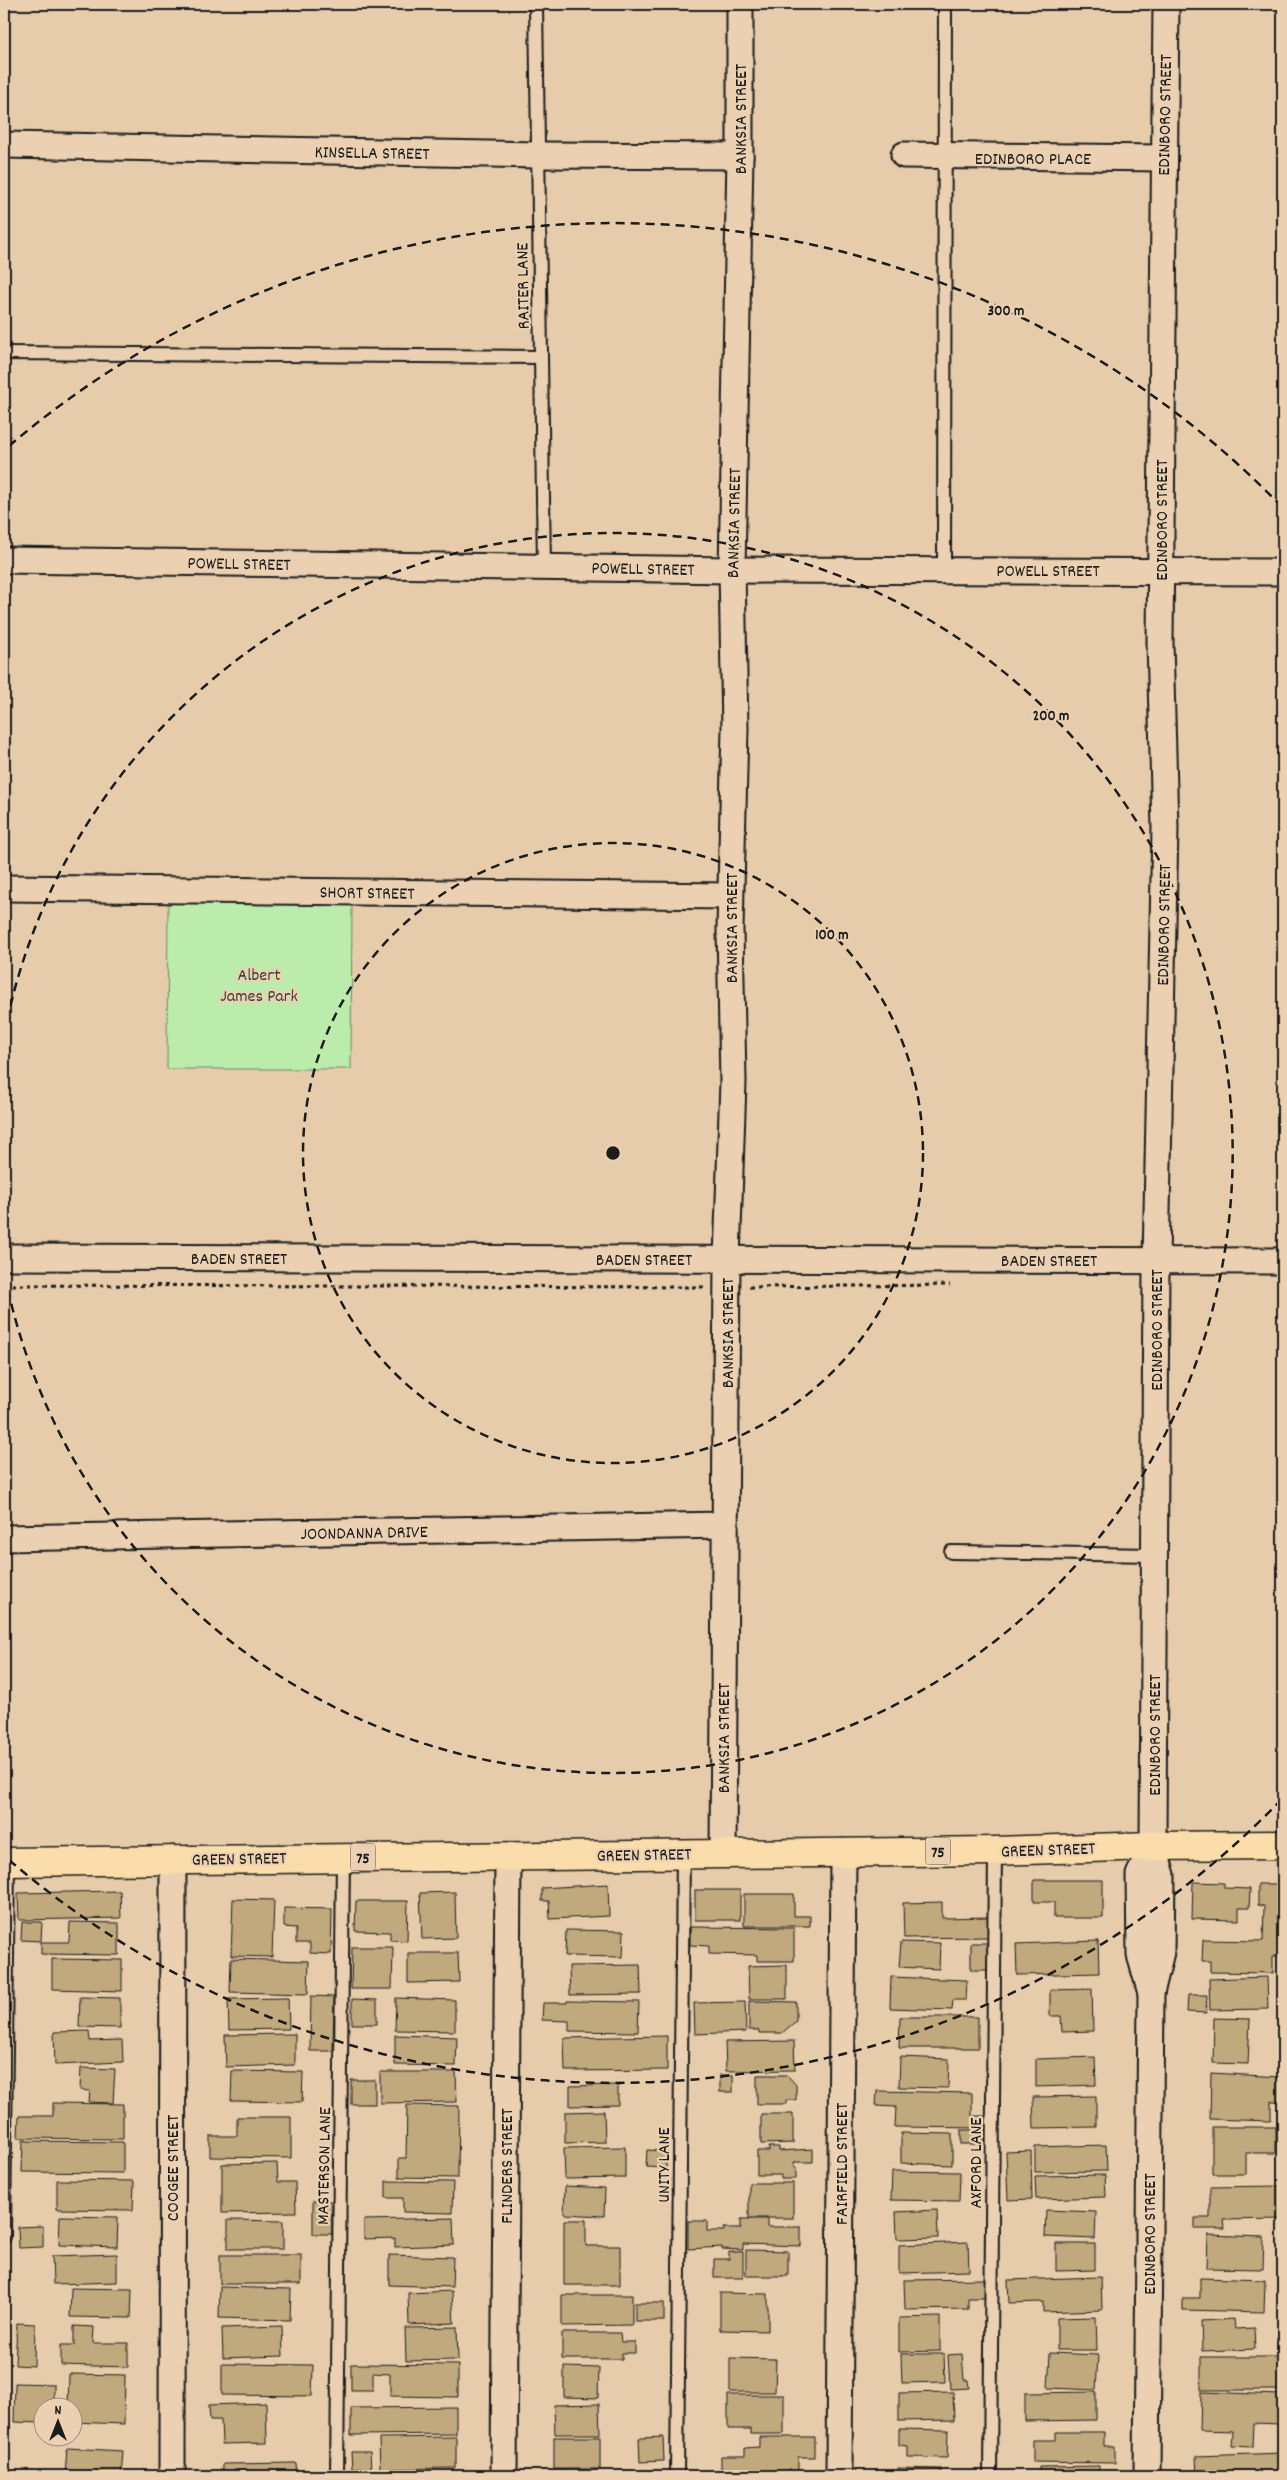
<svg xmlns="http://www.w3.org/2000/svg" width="1287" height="2480" font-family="Dekko,sans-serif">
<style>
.green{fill:#bbecac;stroke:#6c8464}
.building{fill:#c1a97e;stroke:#1c1c1c}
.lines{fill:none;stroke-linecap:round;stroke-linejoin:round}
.service-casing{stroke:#1c1c1c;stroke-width:16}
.minor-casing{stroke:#1c1c1c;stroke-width:29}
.primary-casing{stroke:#1c1c1c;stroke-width:31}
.path{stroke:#1c1c1c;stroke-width:3;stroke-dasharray:4 4;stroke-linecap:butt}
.service{stroke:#ebd1b2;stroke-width:12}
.minor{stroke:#ebd1b2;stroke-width:25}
.primary{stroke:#fbddab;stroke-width:28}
.ring{fill:none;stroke:#1c1c1c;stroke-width:2.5;stroke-dasharray:9 6}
.labels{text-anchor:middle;stroke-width:4.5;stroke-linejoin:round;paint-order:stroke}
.shield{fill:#ebd1b2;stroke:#5a5249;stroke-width:1}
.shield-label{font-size:16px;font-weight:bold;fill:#1c1c1c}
.street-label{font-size:18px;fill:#1c1c1c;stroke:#ebd1b2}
.park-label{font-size:18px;fill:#3c4639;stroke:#ebd1b2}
.centre{fill:#1c1c1c;stroke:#ebd1b2;stroke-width:2.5}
.ring-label{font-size:15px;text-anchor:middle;font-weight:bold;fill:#1c1c1c;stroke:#ebd1b2;stroke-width:4.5;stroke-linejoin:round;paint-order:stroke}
</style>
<rect width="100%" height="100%" fill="#e6ccaa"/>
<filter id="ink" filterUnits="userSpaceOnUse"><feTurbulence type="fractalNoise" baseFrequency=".02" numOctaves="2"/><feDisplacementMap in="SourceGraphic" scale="10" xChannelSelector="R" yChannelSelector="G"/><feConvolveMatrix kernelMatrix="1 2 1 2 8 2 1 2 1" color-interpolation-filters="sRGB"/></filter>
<g filter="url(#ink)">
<polygon class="green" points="168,900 352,900 351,1069 167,1069"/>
<g class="building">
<polygon points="1034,1880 1103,1880 1103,1918 1054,1918 1054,1902 1034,1902"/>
<polygon points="1193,1882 1224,1883 1224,1888 1250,1889 1249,1908 1239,1908 1239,1920 1192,1919"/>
<polygon points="608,1884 609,1916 550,1919 549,1901 542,1901 542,1888"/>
<polygon points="1258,1884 1283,1884 1283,1956 1273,1956 1273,1973 1210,1972 1210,1961 1202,1961 1203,1940 1263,1941 1264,1906 1258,1905"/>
<rect x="695" y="1890" width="45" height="30"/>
<polygon points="120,1891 121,1918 19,1920 18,1893"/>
<polygon points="455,1892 456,1938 422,1939 420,1893"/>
<polygon points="744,1894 794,1894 794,1916 810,1916 810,1926 744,1926"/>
<polygon points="233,1899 274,1900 272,1957 231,1956"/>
<polygon points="356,1901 408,1901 407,1941 390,1940 390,1932 355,1931"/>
<polygon points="942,1902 942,1918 988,1917 988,1937 904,1938 903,1903"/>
<polygon points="284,1908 332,1909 331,1954 310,1953 310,1943 296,1943 296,1928 284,1927"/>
<polygon points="22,1922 42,1922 41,1941 21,1940"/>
<polygon points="70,1922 119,1923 119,1955 41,1954 41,1942 69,1942"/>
<polygon points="690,1927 794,1928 794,1961 757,1961 757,1955 709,1954 709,1946 690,1945"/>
<polygon points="566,1930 624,1931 623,1957 565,1956"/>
<polygon points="1098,1941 1099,1973 1017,1975 1016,1944"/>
<polygon points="901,1942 940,1943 939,1969 899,1967"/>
<polygon points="971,1943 988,1943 987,1970 971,1970"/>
<polygon points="352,1947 393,1947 392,1989 351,1989"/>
<polygon points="408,1953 458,1953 459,1982 408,1983"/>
<polygon points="52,1959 122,1960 122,1991 52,1989"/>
<polygon points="231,1959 309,1961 308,1994 230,1992"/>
<polygon points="640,1965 641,1994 570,1995 569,1966"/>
<polygon points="787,1965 787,1999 749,1999 748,1966"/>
<polygon points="891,1977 967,1980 966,2000 953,2000 952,2010 890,2008"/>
<polygon points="1267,1977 1268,2009 1210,2010 1209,1979"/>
<polygon points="1092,1989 1093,2031 1062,2032 1061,2016 1050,2016 1050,1990"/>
<polygon points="1188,1995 1207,1995 1206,2013 1187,2012"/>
<polygon points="311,1996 334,1997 333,2051 310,2051"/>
<polygon points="80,1997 120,1998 120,2028 79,2027"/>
<polygon points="288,1998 289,2029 229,2030 228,1999"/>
<polygon points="396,1998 455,2000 455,2031 395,2030"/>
<polygon points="352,1999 377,2000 377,2024 352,2024"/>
<polygon points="567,2001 639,2002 638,2032 569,2031 569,2021 542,2020 543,2003 567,2003"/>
<polygon points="749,2001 796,2002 796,2021 782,2033 759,2033 759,2030 749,2030"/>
<polygon points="745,2002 746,2032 695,2034 694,2003"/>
<polygon points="900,2017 978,2017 978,2048 899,2048"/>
<polygon points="1214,2018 1250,2019 1248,2064 1213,2063"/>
<polygon points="89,2031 90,2041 122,2040 123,2062 55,2065 54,2032"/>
<polygon points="295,2034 295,2065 226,2067 225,2035"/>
<polygon points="395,2035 457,2037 456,2066 395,2065"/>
<polygon points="667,2036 667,2070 565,2071 564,2038"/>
<polygon points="794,2041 795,2070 726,2071 725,2042"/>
<polygon points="900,2057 949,2059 948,2088 899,2087"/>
<polygon points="1095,2057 1096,2085 1036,2087 1036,2059"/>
<polygon points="81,2068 115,2069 113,2103 89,2102 90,2091 80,2090"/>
<polygon points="232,2071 303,2072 302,2102 231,2101"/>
<polygon points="380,2072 456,2072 457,2102 380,2103"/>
<polygon points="1211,2073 1281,2077 1281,2101 1271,2101 1271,2121 1210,2119"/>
<rect x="720" y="2075" width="13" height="17"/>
<polygon points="757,2075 787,2075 796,2085 796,2100 786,2100 786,2104 757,2104"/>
<rect x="351" y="2080" width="24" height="24"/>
<polygon points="618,2085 618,2105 570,2106 570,2086"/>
<polygon points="877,2091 972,2093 972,2116 986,2116 986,2128 895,2127 896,2107 876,2106"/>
<polygon points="1096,2096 1096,2127 1034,2128 1033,2097"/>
<polygon points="53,2103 123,2104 123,2139 18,2138 19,2116 53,2116"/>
<polygon points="407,2105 459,2106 458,2178 399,2177 399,2158 406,2158"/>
<polygon points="604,2111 605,2142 565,2143 565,2112"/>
<polygon points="761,2114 793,2114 793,2143 761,2144"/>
<polygon points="237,2117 291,2117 291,2158 210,2157 210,2136 237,2136"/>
<polygon points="1212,2127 1276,2127 1276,2153 1246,2153 1246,2174 1212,2174"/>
<rect x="961" y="2130" width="23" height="14"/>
<polygon points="901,2133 952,2134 952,2165 901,2163"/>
<polygon points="23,2141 123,2142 123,2173 22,2172"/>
<polygon points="1106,2145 1107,2171 1035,2172 1035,2147"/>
<polygon points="625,2147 625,2178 565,2179 564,2148"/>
<polygon points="769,2147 779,2147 779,2151 813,2149 813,2162 794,2162 794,2167 796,2167 796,2179 781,2179 781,2175 757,2175 757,2151 769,2151"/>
<polygon points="647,2150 666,2151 666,2168 646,2167"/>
<polygon points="1031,2151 1032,2199 1008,2200 1006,2152"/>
<polygon points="277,2163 278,2182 295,2182 296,2212 222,2213 222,2164"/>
<polygon points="892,2171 960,2172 959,2201 891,2200"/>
<polygon points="1105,2175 1106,2197 1036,2199 1035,2176"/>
<polygon points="57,2180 134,2181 133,2210 57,2209"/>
<polygon points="386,2181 453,2182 452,2213 403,2212 403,2198 386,2198"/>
<rect x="749" y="2183" width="44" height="35"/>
<polygon points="565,2186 605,2188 604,2216 564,2214"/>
<polygon points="1283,2186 1282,2219 1224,2220 1225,2229 1195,2229 1195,2218 1210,2218 1210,2187"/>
<rect x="313" y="2201" width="19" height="33"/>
<polygon points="937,2210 938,2238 897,2239 896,2212"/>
<polygon points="1046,2210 1096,2212 1095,2239 1045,2237"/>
<polygon points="60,2216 118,2217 117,2247 59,2245"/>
<polygon points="453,2218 454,2245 395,2247 395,2238 364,2239 364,2220"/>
<polygon points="741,2219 767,2219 767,2227 801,2227 801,2246 743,2244 743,2250 722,2249 722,2247 688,2249 688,2221 707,2221 707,2231 724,2231 724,2228 741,2228"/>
<polygon points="228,2220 283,2221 283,2249 228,2249"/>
<polygon points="564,2220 586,2220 586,2246 620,2246 620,2285 564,2285"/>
<polygon points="43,2226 43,2247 19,2248 18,2227"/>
<polygon points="1208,2235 1264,2237 1263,2269 1207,2268"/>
<polygon points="968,2242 969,2271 899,2273 899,2245"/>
<polygon points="1056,2244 1095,2244 1095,2270 1056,2271"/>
<polygon points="746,2250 788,2251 788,2276 746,2276"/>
<polygon points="729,2252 743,2252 743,2278 714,2278 714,2259 729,2259"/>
<polygon points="117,2254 117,2282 53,2284 52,2256"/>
<rect x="220" y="2255" width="81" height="29"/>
<polygon points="389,2255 453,2257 452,2287 389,2285"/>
<polygon points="1101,2277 1102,2310 1043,2312 1043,2302 1009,2303 1008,2280"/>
<polygon points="1200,2278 1265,2280 1264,2312 1183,2310 1183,2298 1200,2298"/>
<polygon points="985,2279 986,2298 968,2298 968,2309 905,2310 904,2280"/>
<polygon points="220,2287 291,2289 290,2320 219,2318"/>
<polygon points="71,2288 132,2289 131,2318 70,2317"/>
<polygon points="452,2291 454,2323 409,2325 408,2293"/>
<polygon points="720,2293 768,2294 768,2331 720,2330"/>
<polygon points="562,2295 632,2295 632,2325 562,2326"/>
<rect x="635" y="2303" width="29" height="18"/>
<polygon points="940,2317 940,2351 899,2352 899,2318"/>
<polygon points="1096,2317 1097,2350 1057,2350 1057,2318"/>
<polygon points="1234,2319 1235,2329 1254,2328 1255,2349 1202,2351 1201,2321"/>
<polygon points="17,2323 35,2324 34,2366 15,2365"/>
<polygon points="74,2326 94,2327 93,2343 128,2343 128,2367 61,2365 61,2345 74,2345"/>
<polygon points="282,2326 283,2356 223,2358 222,2328"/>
<polygon points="457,2327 458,2360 406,2361 405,2328"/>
<polygon points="562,2333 620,2333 621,2342 635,2342 635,2353 622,2353 622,2359 562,2359"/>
<polygon points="1050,2353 1098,2355 1096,2390 1048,2388"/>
<polygon points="901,2354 944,2354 945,2382 902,2383"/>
<polygon points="962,2354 964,2380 968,2380 969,2388 950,2389 948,2355"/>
<polygon points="1201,2357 1279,2357 1279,2372 1283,2372 1283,2390 1201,2390"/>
<polygon points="730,2358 776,2359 775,2392 730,2392"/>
<polygon points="222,2364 313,2365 312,2396 222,2395"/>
<polygon points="351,2364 458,2365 458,2397 390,2396 390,2374 373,2373 373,2390 351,2390"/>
<polygon points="564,2367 599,2368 598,2398 564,2397"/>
<polygon points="69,2374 125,2375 124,2424 72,2422 72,2408 68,2408"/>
<polygon points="15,2383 54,2384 54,2408 42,2408 42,2423 14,2422"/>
<polygon points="953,2392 954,2420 899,2421 899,2393"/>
<polygon points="1096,2392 1096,2420 1025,2421 1025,2393"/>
<polygon points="1201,2392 1281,2395 1280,2424 1253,2423 1252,2447 1232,2446 1233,2431 1200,2430"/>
<polygon points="728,2395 784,2395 784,2434 751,2434 751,2429 728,2429"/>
<polygon points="266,2403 267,2443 222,2444 221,2420 210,2420 209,2405"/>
<polygon points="599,2404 600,2434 555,2434 554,2405"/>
<polygon points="456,2407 456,2434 351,2435 351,2408"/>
<polygon points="899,2429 948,2430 947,2458 908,2457 908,2446 899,2445"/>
<polygon points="1056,2432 1104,2432 1104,2446 1115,2446 1115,2463 1033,2462 1033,2440 1056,2440"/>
<polygon points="456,2437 456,2468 380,2469 379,2438"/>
<rect x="554" y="2437" width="46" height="32"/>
<polygon points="663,2437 664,2461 640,2462 639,2438"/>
<polygon points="759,2437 815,2437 815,2457 798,2457 798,2476 721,2476 721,2456 745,2456 745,2448 759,2447"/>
<polygon points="67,2448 123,2451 121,2476 65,2476"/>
<polygon points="351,2452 370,2452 371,2469 352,2469"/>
<polygon points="1283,2453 1283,2476 1197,2476 1196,2456"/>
<polygon points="296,2463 297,2476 223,2476 223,2464"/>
<polygon points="1099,2466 1099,2476 1039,2476 1039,2467"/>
<polygon points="898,2468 941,2469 941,2476 898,2476"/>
<polygon points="621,2474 621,2476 561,2476"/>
</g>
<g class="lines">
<defs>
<g id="service">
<polyline points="536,4 544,567"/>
<polyline points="4,353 541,357"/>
<polyline points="944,570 945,4"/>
<polyline points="951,1552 1155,1555"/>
<polyline points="4,2237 8,1862"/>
<polyline points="337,2476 343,1857"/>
<polyline points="677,2476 683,1854"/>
<polyline points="990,2476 995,1851"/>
</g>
<g id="minor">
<polyline points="4,145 538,155 740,156"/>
<polyline points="904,155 1163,158"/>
<polyline points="4,560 732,570 1283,572"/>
<polyline points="4,888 730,896"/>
<polyline points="4,1257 1283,1261"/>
<polyline points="4,1538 725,1525"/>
<polyline points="723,1853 727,1259 733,1082 730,929 735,729 732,570 740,156 740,4"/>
<polyline points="1151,1993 1140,1955 1139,1875 1153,1846"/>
<polyline points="172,2476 173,1859"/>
<polyline points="504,2476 508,1856"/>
<polyline points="839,2476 843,1852"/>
<polyline points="1147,2476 1151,1993 1161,1952 1162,1875 1153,1846 1156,1260 1165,828 1160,642 1166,4"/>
</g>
<polyline id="primary" points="4,1862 995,1851 1153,1846 1283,1845"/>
</defs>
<use href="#service" class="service-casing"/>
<use href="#minor" class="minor-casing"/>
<use href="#primary" class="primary-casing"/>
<g class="path">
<polyline points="4,1285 705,1287"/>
<polyline points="749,1287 950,1285"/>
</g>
<use href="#service" class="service"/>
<use href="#minor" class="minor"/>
<use href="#primary" class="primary"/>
</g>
</g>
<g class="ring">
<circle cx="613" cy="1153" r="310"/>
<path d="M4 1035A620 620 0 1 1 4 1271"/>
<path d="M1282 1799A930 930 0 0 1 9 1860M9 446A930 930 0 0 1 1282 507"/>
</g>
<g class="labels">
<g class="shield">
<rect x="925.5" y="1837.5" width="25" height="27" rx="4"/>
<rect x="350.5" y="1843.5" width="25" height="27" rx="4"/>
</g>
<g class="shield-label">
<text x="938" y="1857">75</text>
<text x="363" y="1863">75</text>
</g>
<g class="street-label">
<text transform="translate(1164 115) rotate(-89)" y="6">EDINBORO STREET</text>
<text transform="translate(740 119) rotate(-90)" y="6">BANKSIA STREET</text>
<text transform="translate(372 152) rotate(1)" y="6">KINSELLA STREET</text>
<text x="1033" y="164">EDINBORO PLACE</text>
<text transform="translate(522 286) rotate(-91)" y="6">RAITER LANE</text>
<text transform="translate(1161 520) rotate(-90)" y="6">EDINBORO STREET</text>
<text transform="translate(733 523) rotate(-89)" y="6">BANKSIA STREET</text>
<text transform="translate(239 563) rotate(1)" y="6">POWELL STREET</text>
<text transform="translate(643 568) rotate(1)" y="6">POWELL STREET</text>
<text x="1048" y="576">POWELL STREET</text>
<text transform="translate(367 892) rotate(1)" y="6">SHORT STREET</text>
<text transform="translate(1163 925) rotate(-89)" y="6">EDINBORO STREET</text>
<text transform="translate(731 928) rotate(-90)" y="6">BANKSIA STREET</text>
<text x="239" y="1264">BADEN STREET</text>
<text x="644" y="1265">BADEN STREET</text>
<text x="1049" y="1266">BADEN STREET</text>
<text transform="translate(1156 1330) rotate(-90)" y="6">EDINBORO STREET</text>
<text transform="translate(727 1333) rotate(-90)" y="6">BANKSIA STREET</text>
<text transform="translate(364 1532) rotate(-1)" y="6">JOONDANNA DRIVE</text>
<text transform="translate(1154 1735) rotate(-90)" y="6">EDINBORO STREET</text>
<text transform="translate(723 1738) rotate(-90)" y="6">BANKSIA STREET</text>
<text transform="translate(1048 1849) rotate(-2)" y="6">GREEN STREET</text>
<text transform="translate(644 1854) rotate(-1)" y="6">GREEN STREET</text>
<text transform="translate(239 1858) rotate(-1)" y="6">GREEN STREET</text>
<text transform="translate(975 2163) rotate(-90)" y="6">AXFORD LANE</text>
<text transform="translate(841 2164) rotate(-90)" y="6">FAIRFIELD STREET</text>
<text transform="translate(663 2165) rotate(-90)" y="6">UNITY LANE</text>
<text transform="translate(323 2166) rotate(-89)" y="6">MASTERSON LANE</text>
<text transform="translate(506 2166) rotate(-90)" y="6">FLINDERS STREET</text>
<text transform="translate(172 2168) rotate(-90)" y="6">COOGEE STREET</text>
<text transform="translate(1149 2234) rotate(-90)" y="6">EDINBORO STREET</text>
</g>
<g class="park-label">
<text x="259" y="980">Albert<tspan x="259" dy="21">James Park</tspan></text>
</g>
</g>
<circle cx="613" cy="1153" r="8" class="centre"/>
<g class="ring-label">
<text x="1006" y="315">300 m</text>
<text x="1051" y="720">200 m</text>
<text x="832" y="939">100 m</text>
</g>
<rect width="1287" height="2480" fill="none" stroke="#ebd1b2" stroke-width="20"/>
<rect x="10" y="10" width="1267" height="2460" fill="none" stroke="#1c1c1c" stroke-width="2" filter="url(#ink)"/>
<g transform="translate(58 2422)"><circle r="24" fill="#ebd1b2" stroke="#988976"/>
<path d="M0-4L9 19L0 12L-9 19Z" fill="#1c1c1c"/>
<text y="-8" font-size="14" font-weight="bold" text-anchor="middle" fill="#1c1c1c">N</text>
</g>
</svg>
